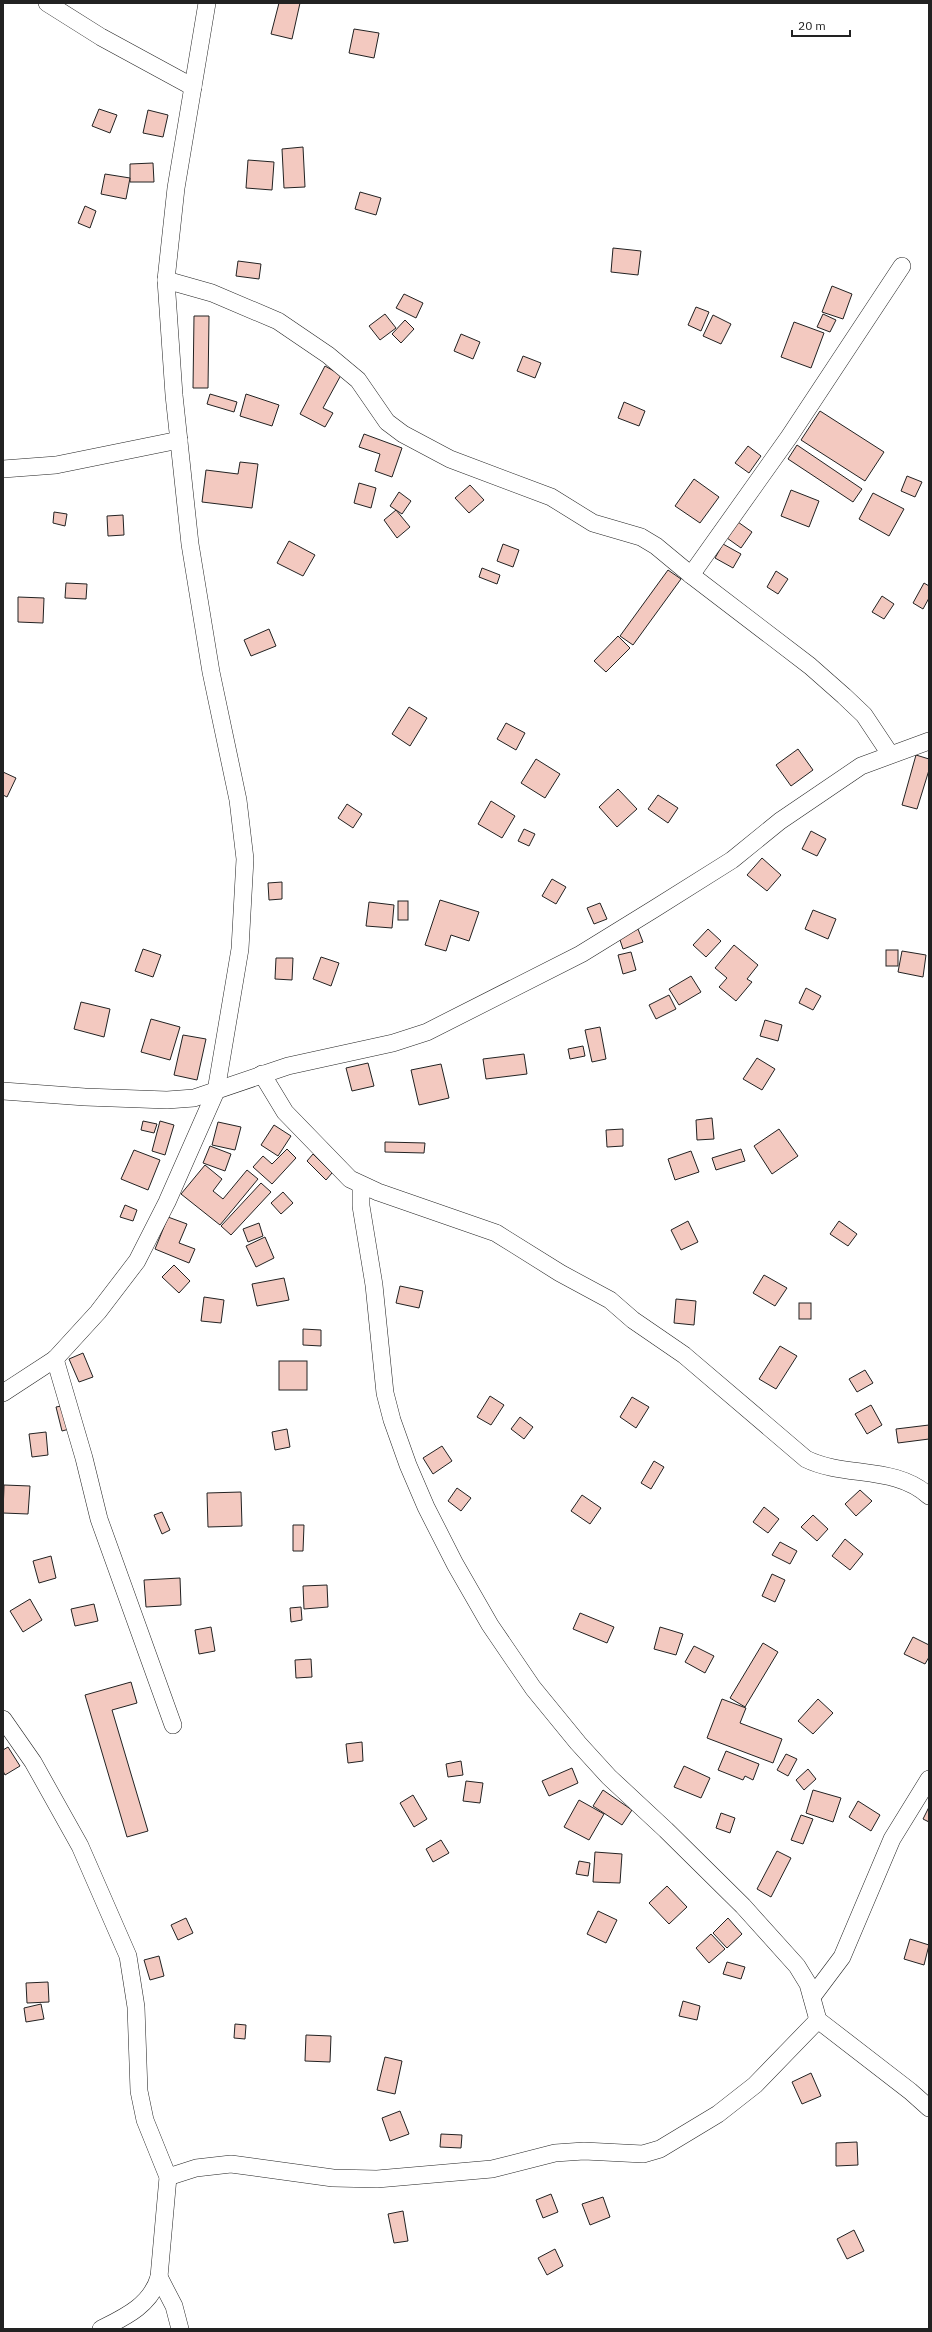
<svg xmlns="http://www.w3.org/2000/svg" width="932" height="2332" font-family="'IBM Plex Sans',sans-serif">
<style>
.building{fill:#f3c9c0;stroke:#222}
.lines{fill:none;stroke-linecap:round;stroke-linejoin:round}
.street-casing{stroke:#222;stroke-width:18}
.street{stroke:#fff;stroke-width:17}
</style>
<rect width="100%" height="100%" fill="#fff"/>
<g class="building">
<polygon points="279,3 300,3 292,39 271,34"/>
<polygon points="354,29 379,33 374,58 349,53"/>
<polygon points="99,109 117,115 110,133 92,126"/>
<polygon points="148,110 168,115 163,137 143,133"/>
<polygon points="303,147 305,187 284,188 282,149"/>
<polygon points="248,160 274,162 272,190 246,188"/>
<polygon points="153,163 154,182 130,182 130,164"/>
<polygon points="105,174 130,178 126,199 101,194"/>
<polygon points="360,192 381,198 376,215 355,209"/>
<polygon points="85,206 96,211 90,228 78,223"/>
<polygon points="613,248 641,251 638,275 611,272"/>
<polygon points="238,261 261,264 259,279 236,276"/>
<polygon points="832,286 852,294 843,319 822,312"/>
<polygon points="404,294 423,303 416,318 396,308"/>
<polygon points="696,307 709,312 701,331 688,325"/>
<polygon points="385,314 396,328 380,340 369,326"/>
<polygon points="823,314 836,320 830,332 817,327"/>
<polygon points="713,315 731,324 721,344 703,336"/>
<polygon points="194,316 209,316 208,388 193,388"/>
<polygon points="405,320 414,329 401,343 392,334"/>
<polygon points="794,322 824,333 811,368 781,357"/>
<polygon points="461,334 480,342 473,359 454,351"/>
<polygon points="523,356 541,363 535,378 517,371"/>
<polygon points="325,366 341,375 323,408 333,413 325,427 300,414"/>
<polygon points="210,394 237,402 234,412 207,404"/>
<polygon points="246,394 279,405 272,426 240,416"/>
<polygon points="624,402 645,411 639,426 618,418"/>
<polygon points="820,411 884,452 865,481 801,440"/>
<polygon points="364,434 402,448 392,477 375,471 380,454 359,447"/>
<polygon points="797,445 862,489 853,502 788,459"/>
<polygon points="748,446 761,456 749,473 735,463"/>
<polygon points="240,462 258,464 252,508 202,502 206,470 238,474"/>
<polygon points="907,476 922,482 915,497 901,491"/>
<polygon points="694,479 719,497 700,523 675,506"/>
<polygon points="359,483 376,488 371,508 354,503"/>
<polygon points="470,485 484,500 469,513 455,498"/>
<polygon points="791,490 819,501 809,527 781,516"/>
<polygon points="399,492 411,501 402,514 390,506"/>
<polygon points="873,493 904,509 889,536 859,519"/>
<polygon points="396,510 410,527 397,538 384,520"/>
<polygon points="54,512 67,514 65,526 53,523"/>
<polygon points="123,515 124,535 108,536 107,516"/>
<polygon points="738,522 752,532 741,548 727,538"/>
<polygon points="289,541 315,555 303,576 277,563"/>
<polygon points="503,544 519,550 513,567 497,561"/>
<polygon points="723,544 741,554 733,568 715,558"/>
<polygon points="482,568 500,575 497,584 479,577"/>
<polygon points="668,570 681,579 633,645 620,636"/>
<polygon points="776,571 788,579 778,594 767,587"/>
<polygon points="66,583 87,584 86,599 65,598"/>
<polygon points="924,583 929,586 929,598 923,609 913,603"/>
<polygon points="882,596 894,604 884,619 872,612"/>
<polygon points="18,597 44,598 43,623 18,622"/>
<polygon points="269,629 276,646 251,656 244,640"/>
<polygon points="618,636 630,648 606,672 594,661"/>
<polygon points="409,707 427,718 410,746 392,734"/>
<polygon points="506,723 525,733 516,750 497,739"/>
<polygon points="798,749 813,770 791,786 776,765"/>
<polygon points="916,755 929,759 929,770 917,809 902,805"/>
<polygon points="536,759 560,774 545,798 521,783"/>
<polygon points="3,772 16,778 7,797 3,795"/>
<polygon points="618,789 637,809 617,827 599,807"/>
<polygon points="658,795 678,808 668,823 648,809"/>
<polygon points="491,801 515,816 502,838 478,824"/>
<polygon points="347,804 362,814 353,828 338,818"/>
<polygon points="524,829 535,834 529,846 518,841"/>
<polygon points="811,831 826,839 817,856 802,849"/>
<polygon points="762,858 781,875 767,891 747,875"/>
<polygon points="552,879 566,887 556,904 542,896"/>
<polygon points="282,882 282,899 269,900 268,883"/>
<polygon points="440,900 479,912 469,941 451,935 446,951 425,945"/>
<rect x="398" y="901" width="10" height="19"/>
<polygon points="369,902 394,905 392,928 366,926"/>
<polygon points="600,903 607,919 594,924 587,908"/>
<polygon points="813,910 836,919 828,939 805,929"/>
<polygon points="638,929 643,942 623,949 619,937"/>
<polygon points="708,929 721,941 706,957 693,945"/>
<polygon points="734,945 758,965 747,979 752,982 736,1001 719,987 727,978 715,968"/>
<polygon points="143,949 161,955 153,977 135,971"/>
<rect x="886" y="950" width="12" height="16"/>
<polygon points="902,951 926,955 923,977 898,972"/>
<polygon points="631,952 636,970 623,974 618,955"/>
<polygon points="321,957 339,963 331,986 313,979"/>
<polygon points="276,958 293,958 292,980 275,979"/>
<polygon points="691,976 701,992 679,1005 669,989"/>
<polygon points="806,988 821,996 813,1010 799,1003"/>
<polygon points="669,995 676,1009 656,1019 649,1005"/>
<polygon points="81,1002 110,1009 104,1037 74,1029"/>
<polygon points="151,1019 180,1027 170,1060 141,1052"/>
<polygon points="765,1020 782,1025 778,1041 760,1036"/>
<polygon points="600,1027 606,1059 592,1062 585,1030"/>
<polygon points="183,1035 206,1039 197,1080 174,1075"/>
<polygon points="583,1046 585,1056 570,1059 568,1049"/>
<polygon points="524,1054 527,1074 486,1079 483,1059"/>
<polygon points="757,1058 775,1069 762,1090 743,1079"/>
<polygon points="368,1063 374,1086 352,1091 346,1068"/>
<polygon points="441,1064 449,1098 419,1105 411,1070"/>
<polygon points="712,1118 714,1139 697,1140 696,1120"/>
<polygon points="143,1121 157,1124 154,1133 141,1130"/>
<polygon points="160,1121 174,1125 165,1155 152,1151"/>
<polygon points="218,1122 241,1127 235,1150 212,1145"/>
<polygon points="274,1125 291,1136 278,1156 261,1145"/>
<polygon points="623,1129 623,1146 607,1147 606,1130"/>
<polygon points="779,1129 798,1156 772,1174 754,1146"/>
<polygon points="385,1142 425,1143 424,1153 385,1152"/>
<polygon points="210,1146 231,1154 225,1171 203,1163"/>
<polygon points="287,1149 296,1158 272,1184 253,1167 263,1156 272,1164"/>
<polygon points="741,1149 745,1161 716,1170 712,1158"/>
<polygon points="134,1150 160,1160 148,1190 121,1179"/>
<polygon points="691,1151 699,1172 675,1180 668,1159"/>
<polygon points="313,1154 332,1173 326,1180 307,1161"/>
<polygon points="205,1165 222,1179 213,1191 223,1199 247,1170 258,1179 220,1225 181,1194"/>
<polygon points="261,1183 271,1192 231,1235 221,1226"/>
<polygon points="283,1192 293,1203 281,1214 271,1203"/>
<polygon points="125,1205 137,1210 133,1221 120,1217"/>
<polygon points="168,1217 187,1224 179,1243 195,1249 189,1263 155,1249"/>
<polygon points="688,1221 698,1242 681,1250 671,1230"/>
<polygon points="839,1221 857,1234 848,1246 830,1234"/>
<polygon points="259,1223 263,1236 248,1242 243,1229"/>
<polygon points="265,1237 274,1258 256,1267 246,1246"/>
<polygon points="174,1265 190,1281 179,1293 162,1277"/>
<polygon points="764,1275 787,1288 775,1306 753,1293"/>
<polygon points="284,1278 289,1300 257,1306 252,1284"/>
<polygon points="400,1286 423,1291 419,1308 396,1303"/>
<polygon points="204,1297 224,1300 221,1323 201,1321"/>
<polygon points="676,1299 696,1301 694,1325 674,1323"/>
<rect x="799" y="1303" width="12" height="16"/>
<polygon points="303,1329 321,1330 321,1346 303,1345"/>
<polygon points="780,1346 797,1356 776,1389 759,1379"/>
<polygon points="83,1353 93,1377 79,1382 69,1359"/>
<rect x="279" y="1361" width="28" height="29"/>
<polygon points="865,1370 873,1383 857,1392 849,1379"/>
<polygon points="490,1396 504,1405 491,1425 477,1417"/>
<polygon points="632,1397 649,1407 636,1428 620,1417"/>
<polygon points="67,1405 73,1428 62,1431 56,1407"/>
<polygon points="871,1405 882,1425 867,1434 855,1414"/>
<polygon points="520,1417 533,1427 524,1439 511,1429"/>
<polygon points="929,1425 929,1439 898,1443 896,1429"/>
<polygon points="287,1429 290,1447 275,1450 272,1432"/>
<polygon points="46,1432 48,1455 32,1457 29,1434"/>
<polygon points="442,1446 452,1461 433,1474 423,1458"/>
<polygon points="654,1461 664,1467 651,1489 641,1483"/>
<polygon points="4,1485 30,1486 28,1514 3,1513"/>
<polygon points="457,1488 471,1498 461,1511 448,1501"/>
<polygon points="860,1490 872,1501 856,1516 845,1504"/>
<polygon points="241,1492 242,1526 208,1527 207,1493"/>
<polygon points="582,1495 601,1508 590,1524 571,1511"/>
<polygon points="764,1507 779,1519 768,1533 753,1522"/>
<polygon points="162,1512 170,1530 162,1534 154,1515"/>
<polygon points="813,1515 828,1529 817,1541 801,1527"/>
<polygon points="293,1525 304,1525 303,1551 293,1551"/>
<polygon points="845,1539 863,1554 850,1570 832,1556"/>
<polygon points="780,1542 797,1551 790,1564 772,1555"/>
<polygon points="51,1556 56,1578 39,1583 33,1561"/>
<polygon points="772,1574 785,1580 775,1602 762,1596"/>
<polygon points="180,1578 181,1605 146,1607 144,1580"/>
<polygon points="327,1585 328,1607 304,1609 303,1586"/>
<polygon points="30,1599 42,1620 23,1632 10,1611"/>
<polygon points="94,1604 98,1621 75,1626 71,1609"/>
<polygon points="301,1607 302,1620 291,1622 290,1608"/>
<polygon points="580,1613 614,1627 607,1643 573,1629"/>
<polygon points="211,1627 215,1651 199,1654 195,1630"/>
<polygon points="660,1627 683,1634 676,1655 654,1649"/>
<polygon points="913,1637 929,1645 929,1657 925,1664 904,1654"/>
<polygon points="763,1643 778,1652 745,1707 730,1698"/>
<polygon points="694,1646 714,1656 705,1673 685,1662"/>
<polygon points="311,1659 312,1677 296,1678 295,1660"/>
<polygon points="131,1682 137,1703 112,1710 148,1831 127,1837 85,1695"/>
<polygon points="722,1699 746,1708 740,1723 782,1739 773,1763 707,1738"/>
<polygon points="818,1699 833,1713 813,1734 798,1721"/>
<polygon points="362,1742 363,1761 348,1763 346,1744"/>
<polygon points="8,1747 20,1766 5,1775 3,1771 3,1750"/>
<polygon points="726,1751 759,1764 753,1780 745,1776 743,1780 718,1770"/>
<polygon points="786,1754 797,1759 788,1776 777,1770"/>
<polygon points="461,1761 463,1775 448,1777 446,1764"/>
<polygon points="684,1766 710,1778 701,1798 674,1787"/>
<polygon points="572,1768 578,1783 549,1796 542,1781"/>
<polygon points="808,1769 816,1779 804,1790 796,1780"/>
<polygon points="466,1781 483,1783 480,1803 463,1801"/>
<polygon points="603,1790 632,1810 622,1825 593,1806"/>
<polygon points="813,1790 841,1798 833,1822 806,1813"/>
<polygon points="413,1795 427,1819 414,1827 400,1803"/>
<polygon points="579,1800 604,1814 589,1840 564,1827"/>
<polygon points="858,1801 880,1815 871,1831 849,1817"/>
<polygon points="929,1807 929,1822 923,1819"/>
<polygon points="721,1813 735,1818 730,1833 716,1828"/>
<polygon points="801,1815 813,1819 803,1844 791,1840"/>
<polygon points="441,1840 449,1853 433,1862 426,1849"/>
<polygon points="777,1851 791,1858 771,1897 757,1889"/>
<polygon points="595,1852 622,1854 620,1883 593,1882"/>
<polygon points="579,1861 590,1863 588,1876 576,1874"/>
<polygon points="667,1886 687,1907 669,1924 649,1903"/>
<polygon points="598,1911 617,1920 606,1943 587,1934"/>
<polygon points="186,1918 193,1933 178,1940 171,1925"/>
<polygon points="728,1918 742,1934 727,1948 713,1933"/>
<polygon points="711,1934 725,1949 709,1963 696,1948"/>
<polygon points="910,1939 929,1945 924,1965 904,1959"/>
<polygon points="159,1956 164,1976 150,1980 144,1960"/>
<polygon points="727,1962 745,1967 741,1979 723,1974"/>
<polygon points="48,1982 49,2002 27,2003 26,1983"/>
<polygon points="683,2001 700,2006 697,2020 679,2016"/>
<polygon points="41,2004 44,2019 26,2022 24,2008"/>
<polygon points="235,2024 246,2025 245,2039 234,2038"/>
<polygon points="306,2035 331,2036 330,2062 305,2061"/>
<polygon points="385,2057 402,2061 395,2094 377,2090"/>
<polygon points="811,2073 821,2096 802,2104 792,2082"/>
<polygon points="400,2111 409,2134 390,2141 382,2118"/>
<polygon points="441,2134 462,2135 461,2148 440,2147"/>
<polygon points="857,2142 858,2165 836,2166 836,2143"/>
<polygon points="551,2194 558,2212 543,2218 536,2200"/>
<polygon points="603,2197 610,2217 590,2225 582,2204"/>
<polygon points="403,2211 408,2241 394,2243 388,2214"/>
<polygon points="854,2230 864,2251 847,2259 837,2239"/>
<polygon points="555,2249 563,2266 547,2275 538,2258"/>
</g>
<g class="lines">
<defs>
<g id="street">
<polyline points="47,3 101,37 193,87"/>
<polyline points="166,280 212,293 278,321 328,355 358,380 387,422 403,434 450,459 551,497 593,523 641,537 656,546 691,575 810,666 844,696 864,715 890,754"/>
<polyline points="3,469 56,465 179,440"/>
<polyline points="691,575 789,437 902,266"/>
<path d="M262,1074L285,1112L350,1179L378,1192L496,1233L560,1273L610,1300L633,1320L684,1355L806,1459C845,1478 895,1465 929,1496"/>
<polyline points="3,1091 85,1097 167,1100 194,1098 288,1066 393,1043 427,1032 581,954 654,909 732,860 780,821 861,766 929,741"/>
<polyline points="361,1186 361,1206 374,1285 385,1393 392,1420 408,1465 426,1507 455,1564 490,1625 533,1688 578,1743 609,1777 666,1830 743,1906 797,1966 808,1984 818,2020 910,2091 929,2108"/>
<polyline points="55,1359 84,1458 99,1519 173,1725"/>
<polyline points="3,1393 55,1359 98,1312 137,1261 167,1202 216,1091 240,949 245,859 238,800 211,672 190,544 174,395 166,280 176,188 207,3"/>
<path d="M3,1719L33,1762L80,1846L128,1956L136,2007L139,2091L145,2120L168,2177L159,2277C151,2305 125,2317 101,2329"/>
<polyline points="812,1997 842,1957 892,1839 929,1779"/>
<polyline points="168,2177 196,2168 231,2164 333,2178 377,2179 492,2169 555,2153 584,2151 643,2154 660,2149 718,2114 755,2085 818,2020"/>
<polyline points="159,2277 174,2306 180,2329"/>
</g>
</defs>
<use href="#street" class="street-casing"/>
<use href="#street" class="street"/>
</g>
<rect width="932" height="2332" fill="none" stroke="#222222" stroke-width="8"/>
<path d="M792 30v6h58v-6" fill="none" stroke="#222222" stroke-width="2"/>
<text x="798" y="30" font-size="12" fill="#222222" stroke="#ffffff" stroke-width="3" paint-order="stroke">20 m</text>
</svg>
